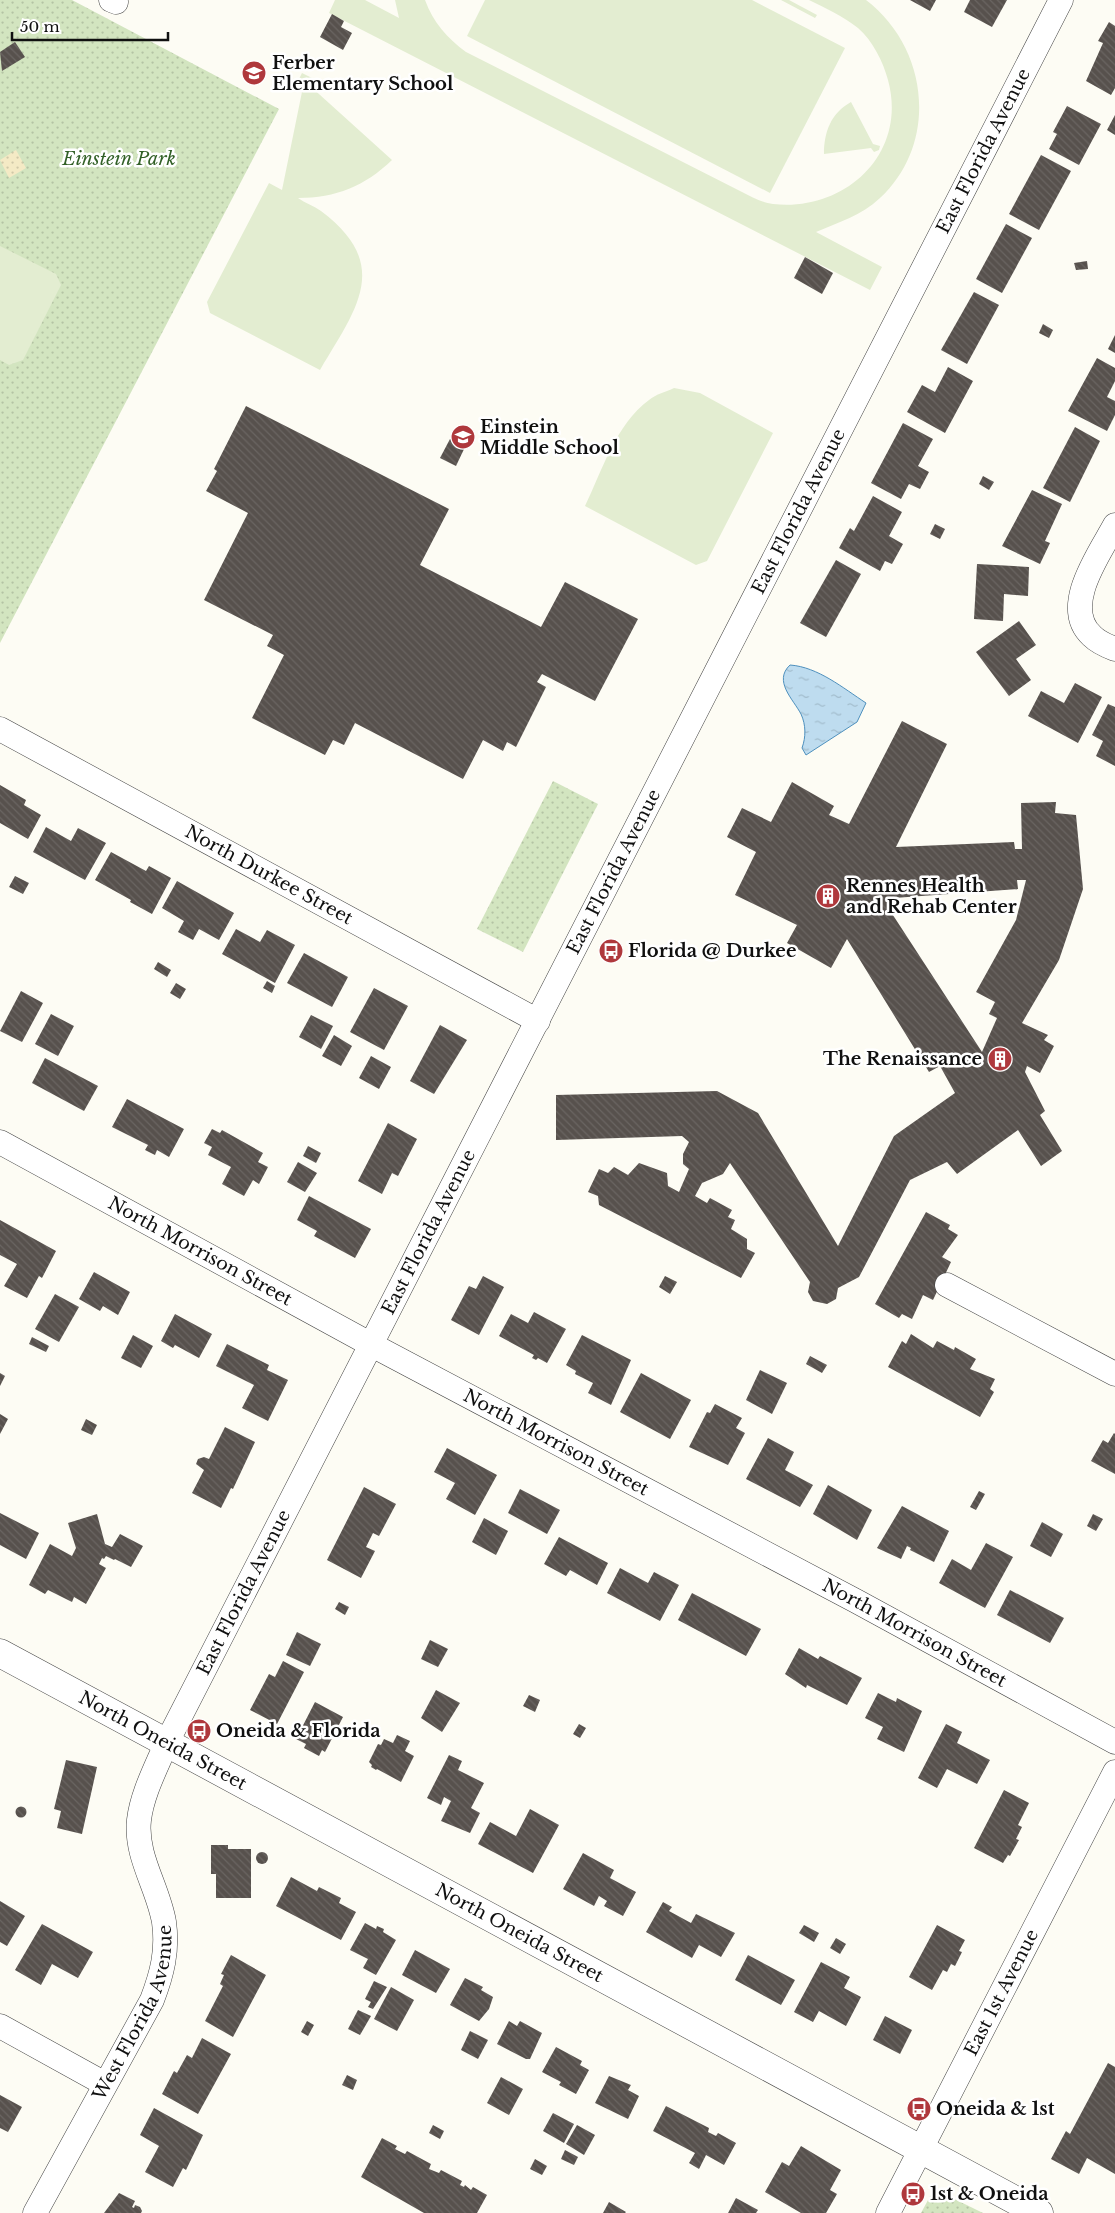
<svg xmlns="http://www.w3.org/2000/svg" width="1115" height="2213" font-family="'Libre Baskerville',serif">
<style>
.green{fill:url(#green-dots)}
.sand{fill:url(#sand-dots)}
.pitch{fill:#e3edd1}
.water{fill:url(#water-ripples);stroke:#4e90bd}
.building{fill:url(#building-back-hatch);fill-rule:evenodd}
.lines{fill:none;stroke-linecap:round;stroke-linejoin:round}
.minor-casing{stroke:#434343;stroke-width:25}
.tertiary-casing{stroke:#434343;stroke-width:29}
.minor{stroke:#fff;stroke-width:24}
.tertiary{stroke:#fff;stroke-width:28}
.labels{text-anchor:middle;stroke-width:5;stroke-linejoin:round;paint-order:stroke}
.poi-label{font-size:18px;font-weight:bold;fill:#101010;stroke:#fff;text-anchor:start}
.street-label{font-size:18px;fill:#101010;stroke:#fff}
.park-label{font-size:18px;font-style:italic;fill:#326027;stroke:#fff}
</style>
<defs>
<pattern id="green-dots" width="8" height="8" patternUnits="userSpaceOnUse" patternTransform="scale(1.25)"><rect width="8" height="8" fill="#d3e5c0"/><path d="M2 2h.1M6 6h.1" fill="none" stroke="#b4c3a4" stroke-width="1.8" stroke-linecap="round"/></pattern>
<pattern id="sand-dots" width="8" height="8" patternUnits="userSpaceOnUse" patternTransform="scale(1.25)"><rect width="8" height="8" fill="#f4eac5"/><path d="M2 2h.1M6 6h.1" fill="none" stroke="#d0c8a8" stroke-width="1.8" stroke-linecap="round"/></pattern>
<pattern id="water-ripples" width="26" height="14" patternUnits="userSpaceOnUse" patternTransform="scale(1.25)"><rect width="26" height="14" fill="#bedcef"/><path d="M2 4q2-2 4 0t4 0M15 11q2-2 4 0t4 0" fill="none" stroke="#a2bccc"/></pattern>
<pattern id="building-back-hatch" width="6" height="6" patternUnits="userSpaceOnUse" patternTransform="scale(1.25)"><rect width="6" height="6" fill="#57514d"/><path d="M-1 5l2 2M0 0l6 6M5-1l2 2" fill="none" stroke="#6a6562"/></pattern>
</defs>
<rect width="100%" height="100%" fill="#fdfcf4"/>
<g class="green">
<polygon points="0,0 72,0 279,109 0,643"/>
<polygon points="553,781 598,804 523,952 477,929"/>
<polygon points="934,2189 983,2213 921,2213"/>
</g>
<polygon class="sand" points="16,150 26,168 9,178 0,160"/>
<g class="pitch">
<path d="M335,0H365L399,18L395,0H425C433,22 447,38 466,52L742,192C752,197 763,203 773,204C846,212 908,153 888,80C883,62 873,41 858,28C843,16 825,8 809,0H866C929,48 939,143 880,198C861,216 839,222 816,232L882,267L870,290L329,13Z"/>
<polygon points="485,0 752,0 845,48 770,193 467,36"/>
<polygon points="781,0 789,0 817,15 815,18"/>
<path d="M302,73L312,78L309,85L392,160C365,186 336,198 298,198C305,203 314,206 321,211C393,265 356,309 320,370L210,313L207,302L269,183L282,190L303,87L297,83Z"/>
<path d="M851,102L873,144L880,146L879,150L874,152L871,148L824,154C824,132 831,113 851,102Z"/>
<polygon points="0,246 56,274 61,285 23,360 9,365 0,360"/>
<path d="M674,388L700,393L773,433L707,561L696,565L585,506C602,471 616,424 649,400C656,394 666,392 674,388Z"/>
</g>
<path class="water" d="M790,665C818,667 843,688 866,703L857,722L806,755L802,748C806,737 806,725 801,714C793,699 773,681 790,665Z"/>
<g class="building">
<polygon points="910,0 936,0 930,11"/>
<polygon points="970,0 1007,0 992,27 964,12"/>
<polygon points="332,14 344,21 341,27 352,33 343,50 320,37"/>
<polygon points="1109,22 1115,26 1115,88 1111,95 1086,81 1103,43 1098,41"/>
<polygon points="15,42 25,57 2,71 0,52"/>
<polygon points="1067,106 1101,124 1079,165 1049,149 1057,134 1053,132"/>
<polygon points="1115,115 1115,135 1107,130"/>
<polygon points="1041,155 1071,171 1039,230 1009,214"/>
<polygon points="1006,224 1032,238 1002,293 976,279"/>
<polygon points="805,257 833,273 822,294 794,278"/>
<polygon points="1087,261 1088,269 1076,270 1074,263"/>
<polygon points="974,292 999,305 967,364 941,350"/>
<polygon points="1043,324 1053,330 1049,338 1039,333"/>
<polygon points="1115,335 1115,353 1108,349"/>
<polygon points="1097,358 1115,368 1115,381 1107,397 1115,401 1115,415 1107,431 1068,411"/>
<polygon points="948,367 973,381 945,433 907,412 922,385 935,392"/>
<polygon points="246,406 449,509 420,565 541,627 565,582 638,619 595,701 542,674 537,682 546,687 516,747 507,742 503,751 483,740 463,779 355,723 344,745 333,740 325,755 252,718 284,655 267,646 273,635 204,600 248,513 206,491 217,471 214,469"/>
<polygon points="903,423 933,439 918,466 929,472 920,489 909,484 901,499 871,483"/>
<polygon points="1075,427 1100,441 1070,502 1043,488"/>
<polygon points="450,439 465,447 456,466 440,458"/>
<polygon points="983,476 994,482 989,490 979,484"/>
<polygon points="1032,490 1062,504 1045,541 1050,543 1040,564 1002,546"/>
<polygon points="873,496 902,512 889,536 903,544 892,564 885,561 880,571 839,548 850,528 854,531"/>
<polygon points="935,524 945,529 940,539 930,534"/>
<polygon points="836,560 861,574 826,637 800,623"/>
<polygon points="977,564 1029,567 1028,596 1004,594 1003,621 974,619"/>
<polygon points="1019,621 1036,645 1016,659 1031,680 1009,696 976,652"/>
<polygon points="1075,683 1102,697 1078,743 1028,716 1041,691 1064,703"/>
<polygon points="1108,704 1115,707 1115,766 1096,756 1103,741 1092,735"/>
<path d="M902,721L947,744L896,847L1014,842L1015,849H1022L1021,803L1056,802L1055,813L1076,815L1083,889L1059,960L1022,1023L1048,1035L1044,1040L1054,1046L1040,1073L1027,1066L1025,1072L1045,1111L1040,1115L1062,1151L1041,1166L1018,1130L957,1174L947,1162L910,1180L859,1277L838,1288L836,1299L827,1304L813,1301L808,1292L810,1282L730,1163L723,1174L702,1183L695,1196L707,1203L710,1198L732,1210L728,1217L735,1220L731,1229L747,1239V1249L755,1253L741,1278L599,1205L598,1196L588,1192L599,1169L608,1173L614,1167L628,1175L639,1163L667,1173L668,1186L679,1192L689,1169L683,1164V1154L689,1142L682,1136L556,1140V1095L717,1091L758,1113L838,1246L894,1136L955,1093L940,1066L929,1072L847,939L831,968L787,943L797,925L735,895L756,852L727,837L742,808L771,822L792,782L834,806L829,815L849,824ZM1017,880H1026L1016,920L976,992L995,1002L989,1014L997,1018L982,1052L889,909L894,898L1018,889Z"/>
<polygon points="0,785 26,800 24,805 41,815 28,839 0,823"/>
<polygon points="46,827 71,841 78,828 106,843 85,880 33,852"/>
<polygon points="111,852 146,871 149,866 171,878 152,914 130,902 131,900 95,880"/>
<polygon points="15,876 29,883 23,894 9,887"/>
<polygon points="177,881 234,913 219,940 199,929 193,940 178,932 184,921 162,908"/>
<polygon points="236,929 260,942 267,930 295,945 275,983 222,954"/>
<polygon points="304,953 348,977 332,1007 287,983"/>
<polygon points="158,962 171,970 167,977 154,969"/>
<polygon points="267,981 275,986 272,993 263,988"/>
<polygon points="176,983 186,989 180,999 170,993"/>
<polygon points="374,988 408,1006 384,1050 350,1032"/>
<polygon points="21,991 43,1003 22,1042 0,1031"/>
<polygon points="51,1014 74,1026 58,1056 35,1044"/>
<polygon points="311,1015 333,1026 321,1049 299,1037"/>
<polygon points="440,1025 467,1040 434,1094 410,1081"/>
<polygon points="334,1035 352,1046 341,1066 322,1056"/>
<polygon points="371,1056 391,1067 379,1089 359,1078"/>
<polygon points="45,1058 98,1086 84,1111 32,1083"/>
<polygon points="127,1099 184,1129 169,1157 157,1150 155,1155 145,1150 148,1145 112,1127"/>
<polygon points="388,1123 417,1139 398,1176 392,1173 382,1194 358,1181"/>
<polygon points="212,1129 220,1133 222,1130 263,1153 258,1162 268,1167 259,1184 253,1180 244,1196 222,1184 231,1167 208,1155 212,1147 204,1143"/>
<polygon points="308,1146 321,1153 316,1163 303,1156"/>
<polygon points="298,1162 317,1173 305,1192 287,1182"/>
<polygon points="309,1196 371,1229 355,1258 314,1236 317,1231 297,1220"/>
<polygon points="926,1212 950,1225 948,1229 958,1235 942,1257 951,1262 933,1300 923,1295 912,1319 902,1314 899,1318 875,1304"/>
<polygon points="0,1220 56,1251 42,1278 39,1276 27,1298 4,1286 17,1264 0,1255"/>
<polygon points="94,1272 130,1292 118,1315 103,1306 100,1311 79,1299"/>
<polygon points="483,1276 504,1287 479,1335 451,1320 469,1286 476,1289"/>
<polygon points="665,1276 677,1282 670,1294 659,1287"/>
<polygon points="55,1294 79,1307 59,1342 35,1329"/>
<polygon points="534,1312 566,1329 547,1363 538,1358 536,1360 532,1358 534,1355 499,1336 511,1314 528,1323"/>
<polygon points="175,1314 212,1334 199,1358 175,1345 173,1348 161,1341"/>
<polygon points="911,1334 933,1348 937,1341 954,1350 955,1347 976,1359 970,1369 995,1379 990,1389 994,1392 980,1417 888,1367 902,1341 906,1344"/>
<polygon points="133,1335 153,1346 141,1368 121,1358"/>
<polygon points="582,1335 631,1360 611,1405 588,1393 593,1383 575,1374 576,1371 566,1365"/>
<polygon points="32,1337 49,1346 46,1352 29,1344"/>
<polygon points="227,1344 269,1365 267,1370 288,1380 268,1421 242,1408 254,1385 216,1366"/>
<polygon points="810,1356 827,1365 822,1373 806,1364"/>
<polygon points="760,1370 787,1383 772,1414 746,1400"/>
<polygon points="0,1373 5,1376 0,1386"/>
<polygon points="641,1373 691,1400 670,1439 620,1412"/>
<polygon points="715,1404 742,1418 736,1428 745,1433 728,1465 689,1447 707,1412 710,1413"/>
<polygon points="0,1414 8,1419 0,1434"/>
<polygon points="86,1419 97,1425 92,1435 81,1430"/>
<polygon points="225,1427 255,1442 233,1489 231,1488 221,1508 192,1493 204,1470 196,1464 198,1459 204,1457 209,1459"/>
<polygon points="1114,1433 1115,1434 1115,1474 1091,1461 1103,1440 1108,1443"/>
<polygon points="768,1438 794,1452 785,1470 813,1485 800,1507 746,1479"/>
<polygon points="447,1448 497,1475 475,1515 446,1499 455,1483 434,1472"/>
<polygon points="828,1485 872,1510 857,1540 813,1514"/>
<polygon points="364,1487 396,1504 379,1536 373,1533 366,1547 375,1551 361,1578 327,1560"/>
<polygon points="520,1489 560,1510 547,1534 508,1513"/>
<polygon points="979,1491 985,1494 976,1510 970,1507"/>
<polygon points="902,1506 949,1531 934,1562 910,1550 911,1548 907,1546 901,1559 877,1548"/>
<polygon points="0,1513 39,1533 26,1559 0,1545"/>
<polygon points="97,1514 105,1544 112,1547 120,1534 143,1546 131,1567 115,1559 114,1560 106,1556 104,1559 102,1558 99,1564 106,1568 86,1604 74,1597 72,1602 48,1590 45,1594 29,1585 50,1544 72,1556 76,1548 68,1523"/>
<polygon points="1093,1514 1103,1519 1096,1531 1087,1526"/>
<polygon points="484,1518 508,1531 496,1555 472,1542"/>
<polygon points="1042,1522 1063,1534 1051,1557 1030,1546"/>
<polygon points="559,1537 608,1563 597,1585 570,1570 566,1576 544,1564"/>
<polygon points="986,1543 1013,1557 985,1608 939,1583 952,1559 971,1570"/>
<polygon points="620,1568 648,1583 654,1572 679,1585 660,1621 607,1593"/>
<polygon points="1010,1590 1064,1618 1050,1643 997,1615"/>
<polygon points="692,1593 761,1629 746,1656 678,1620"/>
<polygon points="339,1602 349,1607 345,1615 335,1609"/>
<polygon points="297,1632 321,1644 310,1666 286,1655"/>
<polygon points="430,1640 448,1649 438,1667 421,1659"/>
<polygon points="799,1648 818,1659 820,1656 862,1678 847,1705 807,1685 806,1688 785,1674"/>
<polygon points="283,1661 304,1672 277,1724 250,1710 269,1674 275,1677"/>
<polygon points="436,1690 460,1703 442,1732 421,1718"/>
<polygon points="878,1693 896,1702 897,1698 922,1711 904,1752 877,1739 883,1727 865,1718"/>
<polygon points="529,1695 540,1700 535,1712 523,1706"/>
<polygon points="315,1702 343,1717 325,1752 322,1750 319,1756 304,1748 306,1744 296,1739"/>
<polygon points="579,1724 586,1728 580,1738 573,1734"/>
<polygon points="946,1724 962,1732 957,1743 990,1760 977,1784 947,1769 937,1788 918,1778"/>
<polygon points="397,1735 410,1741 405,1751 414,1756 401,1782 377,1769 376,1770 371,1767 372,1765 369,1762 378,1744 381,1745 384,1739 393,1743"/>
<polygon points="449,1755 462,1761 458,1770 484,1783 471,1808 480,1813 470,1833 441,1821 451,1801 444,1797 441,1805 427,1798"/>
<polygon points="66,1760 97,1767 82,1834 57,1828 61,1811 54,1809"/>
<polygon points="1004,1790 1029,1803 1018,1825 1022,1827 1016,1839 1019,1840 1010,1856 1008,1855 1003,1863 974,1848"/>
<circle cx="21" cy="1812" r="5.5"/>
<polygon points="530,1809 559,1825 533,1873 478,1844 490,1822 516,1836"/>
<polygon points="211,1845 228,1845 228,1849 251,1849 251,1898 216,1898 216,1874 211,1874"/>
<circle cx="262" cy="1858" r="6"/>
<polygon points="583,1853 614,1870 610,1878 636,1892 623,1916 604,1906 607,1901 599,1896 594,1906 563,1889"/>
<polygon points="291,1877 317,1891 319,1887 341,1898 339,1903 356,1912 341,1940 276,1906"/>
<polygon points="0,1901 25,1916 7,1946 0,1942"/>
<polygon points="663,1902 672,1907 669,1911 691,1923 696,1914 735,1933 721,1957 699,1945 692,1958 646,1932"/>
<polygon points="365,1923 376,1929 377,1926 384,1929 383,1932 396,1940 376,1975 363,1968 368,1959 350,1950"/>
<polygon points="42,1924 93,1952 78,1978 52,1964 41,1985 15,1970"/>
<polygon points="804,1925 819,1933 814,1942 799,1933"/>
<polygon points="937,1925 965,1940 959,1951 962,1952 955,1966 951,1964 947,1972 943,1970 932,1990 909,1977"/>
<polygon points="836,1938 846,1944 840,1954 830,1948"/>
<polygon points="415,1950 450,1969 436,1993 402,1975"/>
<polygon points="231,1955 266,1975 233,2037 205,2021 223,1986 220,1984 224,1975 221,1974"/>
<polygon points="748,1955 795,1980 781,2005 735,1980"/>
<polygon points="821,1962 850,1977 844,1988 861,1997 846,2026 819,2011 813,2022 794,2012"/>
<polygon points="465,1978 483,1987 481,1990 493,1997 489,2009 479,2021 450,2005"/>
<polygon points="374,1981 387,1987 373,2009 368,2007 371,2002 365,1999"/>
<polygon points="391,1987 414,2000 397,2031 374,2019"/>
<polygon points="358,2010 371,2016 360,2035 348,2029"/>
<polygon points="885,2016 912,2030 900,2054 873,2040"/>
<polygon points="307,2021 314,2025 308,2036 301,2032"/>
<polygon points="509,2021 517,2026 520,2021 542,2033 530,2059 526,2059 497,2044"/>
<polygon points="470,2031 488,2040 478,2059 461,2050"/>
<polygon points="202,2038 231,2054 198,2114 162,2094 174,2071 177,2073 187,2055 192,2058"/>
<polygon points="556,2047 582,2061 580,2065 589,2070 576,2094 559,2085 561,2082 542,2072"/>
<polygon points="1108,2063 1115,2067 1115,2174 1087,2158 1079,2174 1051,2159 1066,2131 1070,2134"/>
<polygon points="347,2075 357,2080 353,2090 342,2085"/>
<polygon points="609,2076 631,2085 628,2090 639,2096 628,2119 595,2103"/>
<polygon points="501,2077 523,2089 509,2115 487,2103"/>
<polygon points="0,2095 22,2107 8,2132 0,2128"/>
<polygon points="666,2106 709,2128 708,2132 716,2136 718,2133 736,2143 724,2165 706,2155 699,2169 689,2163 695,2153 653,2131"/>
<polygon points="154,2108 203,2135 186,2170 183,2168 173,2187 145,2172 159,2146 140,2135"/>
<polygon points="553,2113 574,2124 564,2143 543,2131"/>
<polygon points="433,2125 444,2131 440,2139 429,2133"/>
<polygon points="577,2125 595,2135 584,2155 566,2144"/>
<polygon points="382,2138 397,2146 395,2149 405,2154 407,2151 431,2164 429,2169 439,2173 441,2170 462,2181 460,2185 464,2187 465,2185 471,2190 473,2187 487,2195 477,2213 424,2213 361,2177"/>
<polygon points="801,2146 841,2170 830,2190 837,2194 826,2213 801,2213 765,2192 782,2162 789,2166"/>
<polygon points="565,2150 578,2157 574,2165 561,2159"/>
<polygon points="535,2159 547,2166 542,2175 530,2169"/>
<polygon points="119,2193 135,2201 132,2207 134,2208 135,2205 140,2207 142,2211 141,2213 104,2213"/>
<polygon points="736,2198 758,2210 756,2213 728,2213"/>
<polygon points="609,2202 626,2212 625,2213 603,2213"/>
</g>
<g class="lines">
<defs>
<g id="minor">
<polyline points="111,0 116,2"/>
<path d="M1115,525C1100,553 1060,607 1092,636C1098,642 1107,646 1115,649"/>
<path id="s1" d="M0,729L538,1021"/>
<path id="s2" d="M0,1142L370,1344L856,1601L1115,1742"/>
<polyline points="947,1285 1115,1374"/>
<polyline points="0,2026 105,2084"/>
<path id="s3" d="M35,2213L152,2000C162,1974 168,1951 164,1922C158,1887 135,1856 139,1820C142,1794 156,1768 166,1744L1061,0"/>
<path id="s4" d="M888,2213L1115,1772"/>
</g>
<g id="tertiary">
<path id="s5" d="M0,1653L1039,2213"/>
</g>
</defs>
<use href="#minor" class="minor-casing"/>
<use href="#tertiary" class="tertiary-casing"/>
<use href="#minor" class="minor"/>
<use href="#tertiary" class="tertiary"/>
</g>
<defs>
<symbol id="school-disc" viewBox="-11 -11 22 22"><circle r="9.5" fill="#af383c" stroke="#fff"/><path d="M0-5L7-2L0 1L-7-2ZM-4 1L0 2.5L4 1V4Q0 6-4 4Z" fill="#fff"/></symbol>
<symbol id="building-disc" viewBox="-11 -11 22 22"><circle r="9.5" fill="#af383c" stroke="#fff"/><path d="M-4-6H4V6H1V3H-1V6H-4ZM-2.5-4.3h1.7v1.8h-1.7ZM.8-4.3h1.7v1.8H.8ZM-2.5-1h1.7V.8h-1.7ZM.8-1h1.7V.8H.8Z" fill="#fff"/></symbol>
<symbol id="bus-disc" viewBox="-11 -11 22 22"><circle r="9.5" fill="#af383c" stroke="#fff"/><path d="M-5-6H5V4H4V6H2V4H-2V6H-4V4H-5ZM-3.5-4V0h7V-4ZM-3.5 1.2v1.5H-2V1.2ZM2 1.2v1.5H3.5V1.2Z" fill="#fff"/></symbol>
</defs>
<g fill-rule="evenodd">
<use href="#school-disc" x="240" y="59" width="28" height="28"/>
<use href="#school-disc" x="449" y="423" width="28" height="28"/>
<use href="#building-disc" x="814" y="882" width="28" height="28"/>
<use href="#bus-disc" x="597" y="937" width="28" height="28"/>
<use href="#building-disc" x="986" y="1045" width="28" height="28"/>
<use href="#bus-disc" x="185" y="1717" width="28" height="28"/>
<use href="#bus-disc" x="905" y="2095" width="28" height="28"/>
<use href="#bus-disc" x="899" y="2180" width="28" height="28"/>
</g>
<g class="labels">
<g class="poi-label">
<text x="272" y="69">Ferber<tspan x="272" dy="21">Elementary School</tspan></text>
<text x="480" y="433">Einstein<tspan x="480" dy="21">Middle School</tspan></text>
<text x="846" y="892">Rennes Health<tspan x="846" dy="21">and Rehab Center</tspan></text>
<text x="628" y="957">Florida @ Durkee</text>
<text x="982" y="1065" text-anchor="end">The Renaissance</text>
<text x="216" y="1737">Oneida &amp; Florida</text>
<text x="936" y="2115">Oneida &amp; 1st</text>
<text x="930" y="2200">1st &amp; Oneida</text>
</g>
<g class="street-label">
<text dy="6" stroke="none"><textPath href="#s3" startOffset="2300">East Florida Avenue</textPath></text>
<text dy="6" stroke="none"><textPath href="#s3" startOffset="1895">East Florida Avenue</textPath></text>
<text dy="6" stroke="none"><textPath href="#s3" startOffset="1490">East Florida Avenue</textPath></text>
<text dy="6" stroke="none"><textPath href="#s1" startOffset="306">North Durkee Street</textPath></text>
<text dy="6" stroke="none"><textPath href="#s3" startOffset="1085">East Florida Avenue</textPath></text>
<text dy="6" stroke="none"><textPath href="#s2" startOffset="228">North Morrison Street</textPath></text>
<text dy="6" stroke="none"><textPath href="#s2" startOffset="632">North Morrison Street</textPath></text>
<text dy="6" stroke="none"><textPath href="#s3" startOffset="680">East Florida Avenue</textPath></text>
<text dy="6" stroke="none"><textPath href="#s2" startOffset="1038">North Morrison Street</textPath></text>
<text dy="6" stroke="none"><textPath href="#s5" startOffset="185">North Oneida Street</textPath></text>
<text dy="6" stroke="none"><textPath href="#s5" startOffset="590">North Oneida Street</textPath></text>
<text dy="6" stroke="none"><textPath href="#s4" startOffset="248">East 1st Avenue</textPath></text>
<text dy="6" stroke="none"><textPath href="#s3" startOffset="225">West Florida Avenue</textPath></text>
</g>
<g class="park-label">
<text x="119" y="165">Einstein Park</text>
</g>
</g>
<path d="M12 32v8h156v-8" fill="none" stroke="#101010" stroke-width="2.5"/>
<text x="20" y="32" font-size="15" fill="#101010" stroke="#ffffff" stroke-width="4" paint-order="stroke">50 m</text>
</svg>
